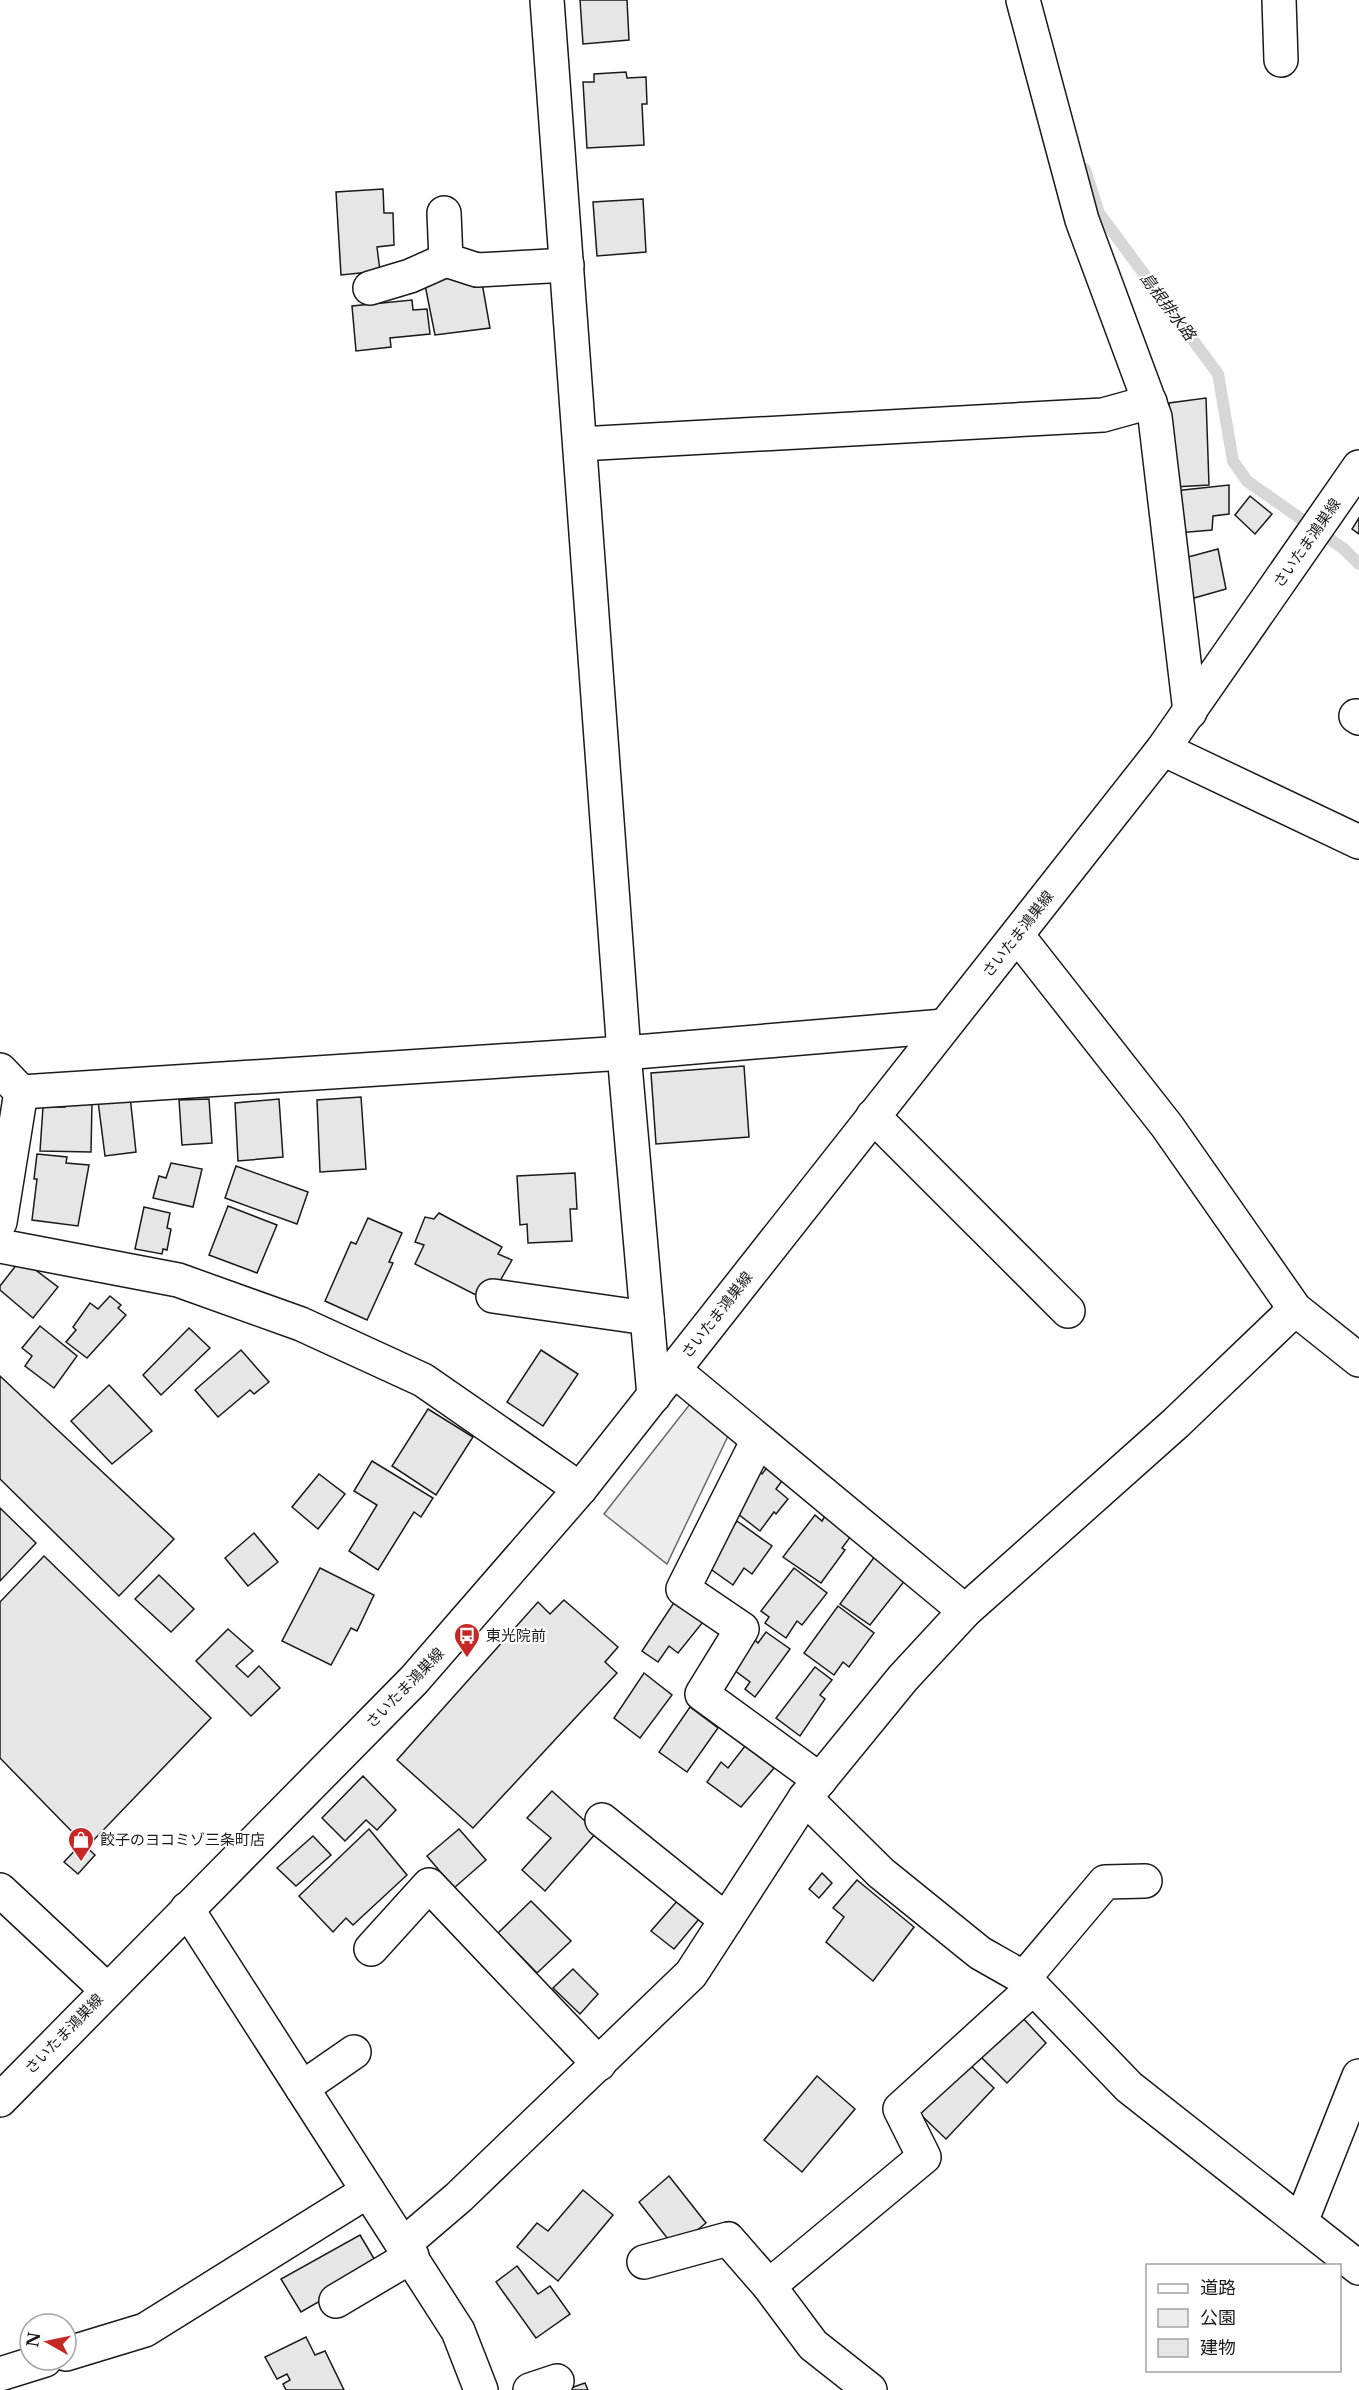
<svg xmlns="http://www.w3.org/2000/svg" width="1359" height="2390" font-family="'Libre Baskerville','Noto Sans JP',serif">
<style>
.green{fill:#ededed;stroke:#6a6a6a;stroke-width:1.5}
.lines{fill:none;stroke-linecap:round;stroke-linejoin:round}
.stream{stroke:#d7d7d7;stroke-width:12}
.building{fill:#e6e6e6;stroke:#1a1a1a;stroke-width:1.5}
.minor-casing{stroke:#1a1a1a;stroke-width:36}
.major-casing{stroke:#1a1a1a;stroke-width:36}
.minor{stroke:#fff;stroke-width:33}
.major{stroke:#fff;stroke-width:33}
.labels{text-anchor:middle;stroke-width:4.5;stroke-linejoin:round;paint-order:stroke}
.street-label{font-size:15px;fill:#1a1a1a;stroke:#fff}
.poi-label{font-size:15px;fill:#1a1a1a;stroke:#fff;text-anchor:start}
.water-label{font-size:16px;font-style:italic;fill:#1a1a1a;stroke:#fff}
</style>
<rect width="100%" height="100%" fill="#fff"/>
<polygon class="green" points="690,1404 729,1434 667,1564 604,1514"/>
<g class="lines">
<polyline class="stream" points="1085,169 1099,213 1218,374 1233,461 1247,481 1344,549 1359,564"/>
</g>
<g class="building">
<polygon points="580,0 627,0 629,40 583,44"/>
<polygon points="626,72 627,78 646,77 647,104 642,104 644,145 587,148 583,82 594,82 594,74"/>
<polygon points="383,189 384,213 393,213 394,245 377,247 380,271 341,275 336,192"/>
<polygon points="643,199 646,252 597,256 593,202"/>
<polygon points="455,274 481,277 490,328 435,335 424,280"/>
<polygon points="412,300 413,310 427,309 430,334 390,338 391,347 356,351 352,306"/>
<polygon points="1206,398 1209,485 1174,487 1169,403"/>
<polygon points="1229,485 1229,514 1213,516 1212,530 1177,533 1174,491"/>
<polygon points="1250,496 1272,514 1255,534 1235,515"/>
<polygon points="1359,518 1359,534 1352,529"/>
<polygon points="1218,549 1226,589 1187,600 1177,560"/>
<polygon points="744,1066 749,1137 656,1144 651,1073"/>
<polygon points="130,1096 136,1152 105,1156 98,1101"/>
<polygon points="361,1097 366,1169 320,1172 317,1100"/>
<polygon points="209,1099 212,1143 182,1145 179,1100"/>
<polygon points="279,1099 283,1157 238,1161 235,1103"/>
<polygon points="65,1102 92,1102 91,1152 40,1151 43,1107 65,1107"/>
<polygon points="37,1154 67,1157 66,1163 89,1165 78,1226 32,1220 37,1179 34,1179"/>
<polygon points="171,1163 202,1169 193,1207 153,1198 159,1176 166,1178"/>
<polygon points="236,1166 308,1192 297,1224 225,1198"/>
<polygon points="575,1173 577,1209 570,1209 572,1241 528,1243 527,1224 520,1225 517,1176"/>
<polygon points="228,1206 277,1225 257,1273 209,1255"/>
<polygon points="144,1207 170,1213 167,1228 171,1229 167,1250 163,1249 162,1254 135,1249"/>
<polygon points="439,1213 502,1247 498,1254 512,1260 497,1286 487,1281 478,1296 415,1264 424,1245 415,1242 425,1217 434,1219"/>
<polygon points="368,1218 402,1233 389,1262 393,1263 367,1320 325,1301 351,1242 356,1244"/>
<polygon points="21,1259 58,1287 33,1318 0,1290 0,1286"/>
<polygon points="110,1296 121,1305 118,1308 126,1315 87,1358 66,1342 76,1330 73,1327 90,1303 98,1309"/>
<polygon points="40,1326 77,1356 54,1388 25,1366 32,1356 22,1348"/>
<polygon points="189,1328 210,1348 161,1395 143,1375"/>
<polygon points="241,1350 269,1382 254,1394 250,1390 218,1417 195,1390"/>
<polygon points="541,1350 578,1374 543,1426 507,1402"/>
<polygon points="0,1376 174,1539 119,1596 0,1479"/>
<polygon points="109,1385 152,1431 112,1464 71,1421"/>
<polygon points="428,1409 473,1437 436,1495 392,1466"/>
<polygon points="372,1461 433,1498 421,1517 414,1512 378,1570 349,1551 377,1505 354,1491"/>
<polygon points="769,1465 785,1477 776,1489 788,1499 776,1514 774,1512 760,1531 729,1507 754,1467 762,1474"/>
<polygon points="319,1474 345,1494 318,1529 292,1507"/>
<polygon points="0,1508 36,1543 0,1581"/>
<polygon points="815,1515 822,1521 825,1516 851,1536 842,1548 845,1550 821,1583 783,1557"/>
<polygon points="737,1521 772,1546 752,1574 744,1568 733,1585 705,1565"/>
<polygon points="254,1533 278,1562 248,1586 225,1558"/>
<polygon points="44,1556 211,1718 87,1847 0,1758 0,1602"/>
<polygon points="875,1556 906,1579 870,1625 840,1604"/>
<polygon points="320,1568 374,1595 357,1631 351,1628 331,1665 282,1641"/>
<polygon points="794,1568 827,1593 802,1625 797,1621 786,1638 765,1623 769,1617 761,1611"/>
<polygon points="159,1575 194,1609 171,1632 135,1599"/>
<polygon points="564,1600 618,1647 605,1662 617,1673 473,1828 397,1760 538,1602 550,1614"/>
<polygon points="675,1601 703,1622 678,1653 669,1646 658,1662 642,1651"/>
<polygon points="838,1606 874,1633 849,1667 843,1662 834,1675 804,1653"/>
<polygon points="228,1629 253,1651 236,1666 248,1677 259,1666 280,1688 251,1716 196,1661"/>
<polygon points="766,1632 790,1649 755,1697 745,1689 750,1682 730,1667 751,1636 758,1643"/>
<polygon points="815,1667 832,1680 820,1695 825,1699 800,1736 776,1718"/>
<polygon points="644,1673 672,1695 640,1738 614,1718"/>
<polygon points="690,1707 718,1728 687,1772 659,1752"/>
<polygon points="745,1746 774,1768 741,1807 707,1782 721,1762 728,1768"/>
<polygon points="363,1776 396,1810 377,1830 366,1820 345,1841 322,1818"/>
<polygon points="552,1791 597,1832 545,1891 522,1870 551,1838 527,1818"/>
<polygon points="369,1829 407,1875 353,1925 346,1918 333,1932 299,1896"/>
<polygon points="459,1829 486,1860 454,1888 427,1856"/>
<polygon points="313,1836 331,1855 296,1886 277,1868"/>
<polygon points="82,1843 95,1855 78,1874 64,1862"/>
<polygon points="822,1873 832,1883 819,1898 809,1889"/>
<polygon points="857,1880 914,1927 873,1981 826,1942 844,1917 833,1908"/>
<polygon points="678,1900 699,1919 674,1949 651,1931"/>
<polygon points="531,1901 571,1941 537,1973 498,1933"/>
<polygon points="573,1969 598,1994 580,2014 553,1988"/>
<polygon points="1021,2016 1046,2043 1007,2083 980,2056"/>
<polygon points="970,2065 994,2088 946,2139 920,2114"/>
<polygon points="817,2076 855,2109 802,2172 764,2140"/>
<polygon points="669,2176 706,2223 675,2248 639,2202"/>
<polygon points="583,2190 613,2215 558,2281 517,2247 537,2223 548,2231"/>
<polygon points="360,2235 379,2267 301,2312 281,2279"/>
<polygon points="517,2266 538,2294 550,2286 570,2314 536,2338 496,2282"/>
<polygon points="306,2337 315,2355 325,2351 344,2390 286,2390 283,2384 290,2380 287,2374 277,2379 265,2357"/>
<polygon points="585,2383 588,2390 565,2390"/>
</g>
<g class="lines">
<defs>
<g id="minor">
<polyline points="547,0 624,1053 654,1396"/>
<polyline points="1023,0 1082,220 1155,417 1190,712"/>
<polyline points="1279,0 1281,60"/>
<polyline points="444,213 446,260 477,270 567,265"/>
<polyline points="370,288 410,276 446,260"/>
<polyline points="580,444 1103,415 1150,402"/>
<polyline points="1356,716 1359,718"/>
<polyline points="1163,749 1359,842"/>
<polyline points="1017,935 1167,1126 1295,1309 1359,1360"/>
<polyline points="0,1070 21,1092 624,1053 944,1026"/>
<polyline points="873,1116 1068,1311"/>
<polyline points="0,1222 21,1092"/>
<polyline points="0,1246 178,1280 301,1324 423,1380 580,1489"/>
<polyline points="493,1296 647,1318"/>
<polyline points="674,1370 965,1611"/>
<polyline points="758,1440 683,1589 742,1629 702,1694 820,1780"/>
<polyline points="805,1798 881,1873 980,1953 1024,1978 1129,2087 1359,2268"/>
<polyline points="602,1820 726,1920"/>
<polyline points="0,1890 107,1990"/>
<polyline points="187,1909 458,2331 481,2390"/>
<polyline points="371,1949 429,1885 599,2064"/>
<polyline points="1024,1978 1105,1882 1145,1881"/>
<polyline points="302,2088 354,2052"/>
<polyline points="1301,2222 1359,2076"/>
<polyline points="404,2244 459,2197 691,1974 805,1798 903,1678 965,1611 1176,1423 1295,1309"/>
<polyline points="644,2262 728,2239 769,2286"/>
<polyline points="336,2301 412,2256"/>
<polyline points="66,2354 145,2330 368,2191"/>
<polyline points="0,2374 45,2360"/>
<polyline points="530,2390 557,2381"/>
<polyline points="870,2390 813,2345 769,2286 924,2157 900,2109 1033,1988"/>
</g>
<polyline id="major" points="0,2100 414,1680 580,1489 1163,749 1359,467"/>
</defs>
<use href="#minor" class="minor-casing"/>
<use href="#major" class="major-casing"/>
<use href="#minor" class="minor"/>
<use href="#major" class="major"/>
</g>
<defs>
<symbol id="bus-pin" viewBox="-11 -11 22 30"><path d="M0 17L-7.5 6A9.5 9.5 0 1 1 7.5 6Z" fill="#c62828" stroke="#fff"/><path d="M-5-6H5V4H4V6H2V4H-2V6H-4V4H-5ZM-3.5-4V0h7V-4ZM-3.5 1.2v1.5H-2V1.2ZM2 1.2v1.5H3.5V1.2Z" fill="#fff"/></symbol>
<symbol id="shop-pin" viewBox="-11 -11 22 30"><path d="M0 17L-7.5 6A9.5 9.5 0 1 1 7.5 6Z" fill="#c62828" stroke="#fff"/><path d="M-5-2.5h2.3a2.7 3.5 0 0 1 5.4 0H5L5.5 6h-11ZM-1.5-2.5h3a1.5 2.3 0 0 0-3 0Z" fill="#fff"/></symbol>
</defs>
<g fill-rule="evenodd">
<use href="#bus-pin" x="452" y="1621" width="30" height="40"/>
<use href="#shop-pin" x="66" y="1825" width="30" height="40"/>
</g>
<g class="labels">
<g class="street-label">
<text transform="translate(1307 543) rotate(-55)" y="5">さいたま鴻巣線</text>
<text transform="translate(1018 934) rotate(-52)" y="5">さいたま鴻巣線</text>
<text transform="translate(717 1315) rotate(-52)" y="5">さいたま鴻巣線</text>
<text transform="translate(405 1688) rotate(-46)" y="5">さいたま鴻巣線</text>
<text transform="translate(64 2034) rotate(-46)" y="5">さいたま鴻巣線</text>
</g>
<g class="poi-label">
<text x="486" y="1641">東光院前</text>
<text x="100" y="1845">餃子のヨコミゾ三条町店</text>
</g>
<g class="water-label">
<text transform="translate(1168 306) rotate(53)" y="6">島根排水路</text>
</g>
</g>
<rect x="1146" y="2264" width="195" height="108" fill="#ffffff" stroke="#a3a3a3" stroke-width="1.5"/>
<rect x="1158" y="2284" width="30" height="9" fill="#ffffff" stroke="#a3a3a3" stroke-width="1.5"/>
<text x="1200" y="2294" font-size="18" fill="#1a1a1a">道路</text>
<rect x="1158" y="2309" width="30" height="18" fill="#ededed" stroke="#a3a3a3" stroke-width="1.5"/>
<text x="1200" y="2324" font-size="18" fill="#1a1a1a">公園</text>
<rect x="1158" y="2339" width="30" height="18" fill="#e6e6e6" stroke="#a3a3a3" stroke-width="1.5"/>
<text x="1200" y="2354" font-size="18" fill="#1a1a1a">建物</text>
<g transform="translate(48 2342) rotate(279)"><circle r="28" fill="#ffffff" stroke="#a3a3a3" stroke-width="1.5"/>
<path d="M0-4.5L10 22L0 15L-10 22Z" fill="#c62828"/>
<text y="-9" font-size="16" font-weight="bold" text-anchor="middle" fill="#1a1a1a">N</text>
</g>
</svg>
